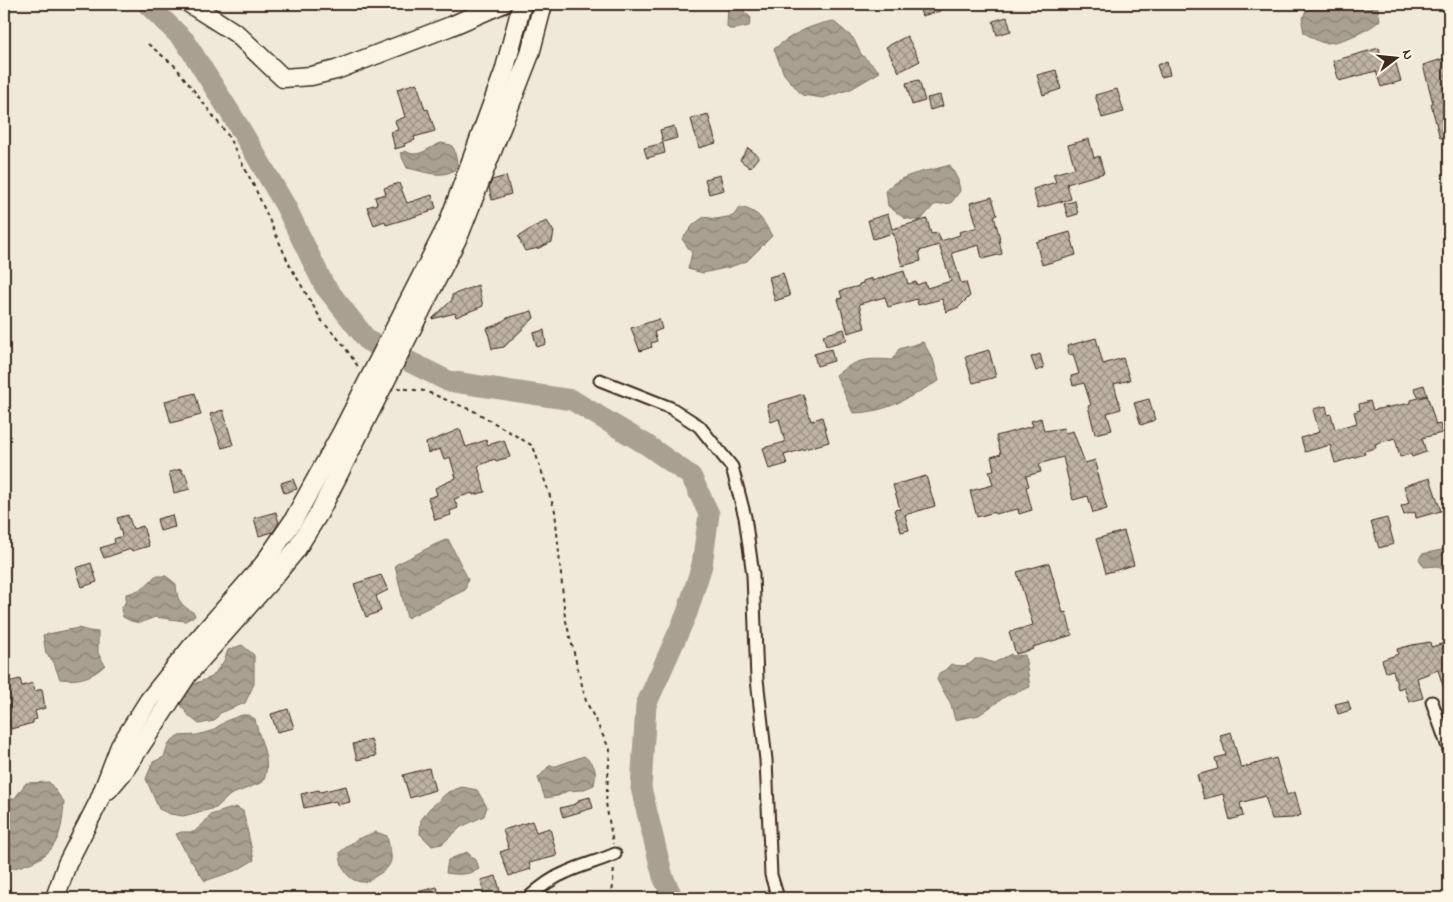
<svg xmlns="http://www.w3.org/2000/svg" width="1453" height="902" font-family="'Indie Flower',sans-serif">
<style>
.water{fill:url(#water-waves);stroke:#7e7163}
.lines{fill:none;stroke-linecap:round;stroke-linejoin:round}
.river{stroke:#aaa091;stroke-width:21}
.building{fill:url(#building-cross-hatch);stroke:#3b2a1e}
.street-casing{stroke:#3b2a1e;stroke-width:15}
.primary-casing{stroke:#3b2a1e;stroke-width:21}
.path{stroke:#3b2a1e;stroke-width:2;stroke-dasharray:4 4;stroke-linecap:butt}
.street{stroke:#fcf5e5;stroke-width:11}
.primary{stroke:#fcf5e5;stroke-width:18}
</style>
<defs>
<pattern id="water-waves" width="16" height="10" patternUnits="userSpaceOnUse" patternTransform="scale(1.25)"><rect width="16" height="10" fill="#aaa091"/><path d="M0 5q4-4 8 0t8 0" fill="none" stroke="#8c8376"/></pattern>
<pattern id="building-cross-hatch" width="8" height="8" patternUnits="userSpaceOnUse" patternTransform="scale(1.25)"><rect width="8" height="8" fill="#beb3a4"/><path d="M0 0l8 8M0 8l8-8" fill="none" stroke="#9c9285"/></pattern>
</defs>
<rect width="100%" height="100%" fill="#f0e9d9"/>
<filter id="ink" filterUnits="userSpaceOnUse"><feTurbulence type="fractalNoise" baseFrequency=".02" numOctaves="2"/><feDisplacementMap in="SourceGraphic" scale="10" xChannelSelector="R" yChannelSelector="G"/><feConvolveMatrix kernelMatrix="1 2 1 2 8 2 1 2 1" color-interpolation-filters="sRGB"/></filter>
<g filter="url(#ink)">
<g class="water">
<polygon points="724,4 744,4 744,11 751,18 749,26 735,29 729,29 727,26 728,5"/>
<path d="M1321,4H1377L1380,20C1371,30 1340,43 1326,43C1319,43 1310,36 1304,33L1302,22L1305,12Z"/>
<path d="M833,21L853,38L861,54L880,72L851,89L823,98L802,95L784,74L774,49C794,33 808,26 833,21Z"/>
<path d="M441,143L451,145L454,149L458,167C443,181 424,171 407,168L400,153L406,151C418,160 430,146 441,143Z"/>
<path d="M950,165L958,180L960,191L951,203L934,205L920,221L904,218L888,206L886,190C904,172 927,172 950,165Z"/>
<path d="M740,207C760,212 762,219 772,236L747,261L730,267L703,273L688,269L692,253L682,239L694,224L704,217L716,219L733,216Z"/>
<path d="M923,342L933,359L939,381C907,397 891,412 853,413L836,375C856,359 867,358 892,360L899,349Z"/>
<path d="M448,539L468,579L465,590L407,618L395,565C413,557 429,546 448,539Z"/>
<polygon points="1449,546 1449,584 1444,570 1437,566 1424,567 1419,559 1422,554 1441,550"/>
<path d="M155,576H166L176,584C177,601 180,604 194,613L195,616L185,621L155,617L140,623L131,621L123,617L121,609L126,601V594C138,592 147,586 155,576Z"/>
<path d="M78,628L89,631L98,632V653L105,665C92,678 78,681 60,679L53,661L46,654L43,635Z"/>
<polygon points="242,645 254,655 254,684 245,703 220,713 214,721 199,724 189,716 178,701 194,684 212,677 224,661 228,650"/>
<path d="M1011,654L1013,656L1025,655L1030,687L1006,696L979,715L955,720L951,704L937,680L939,673L945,670L951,664C961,667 968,667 975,659H982L994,663Z"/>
<path d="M242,715H249L255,719C259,741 273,761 263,782L230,795L216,808L183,816L170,814L159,809L146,779L153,762L164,757L169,743L177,736L197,735L211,731L228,720Z"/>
<path d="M584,756C596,766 597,770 594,785L582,790L567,791L558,796L545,798L538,778L549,766H556Z"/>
<path d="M49,782L64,802C62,832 58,854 27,864C19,867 12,869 4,869V801L15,798L26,783Z"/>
<polygon points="462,787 477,790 487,807 484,816 461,827 442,844 432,846 420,834 421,820 429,809 448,792"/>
<polygon points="236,807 243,811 254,860 237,870 205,881 187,855 176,834 181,832 194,832 204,823 210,815"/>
<path d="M376,832L387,836C388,843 392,852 391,860C390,867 384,871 379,874C374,877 369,881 365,882C348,883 340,867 340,852L357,839Z"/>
<path d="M467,852L477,862L479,869C470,875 457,875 446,873L448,860Z"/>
</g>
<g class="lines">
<polyline class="river" points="147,4 185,41 238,125 285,205 324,285 368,341 448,381 572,400 647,445 691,476 709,514 702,565 687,613 646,705 641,788 663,877 673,898"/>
</g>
<g class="building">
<polygon points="918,4 937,4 940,11 922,16"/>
<polygon points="1007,17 1011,31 997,35 993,21"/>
<polygon points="907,36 920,61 899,72 886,47"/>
<polygon points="1379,48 1383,63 1395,60 1401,81 1381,87 1376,71 1339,81 1333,61"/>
<polygon points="1449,57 1449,136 1440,138 1431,104 1433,103 1423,65"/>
<polygon points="1167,62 1170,75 1161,77 1157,65"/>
<polygon points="1056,70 1061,89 1043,95 1037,75"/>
<polygon points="919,80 925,101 912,105 906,83"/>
<polygon points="417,83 425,110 428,109 435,131 414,137 415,140 404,144 405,146 395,149 391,132 398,130 395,121 405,117 397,89"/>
<polygon points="1117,89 1124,112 1102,118 1095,95"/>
<polygon points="940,95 943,106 930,110 927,98"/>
<polygon points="708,114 716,143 699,148 691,119"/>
<polygon points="674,126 677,138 663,142 660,130"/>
<polygon points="1089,139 1094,158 1099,156 1104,173 1067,184 1071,199 1038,208 1033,189 1056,182 1053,174 1075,168 1068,145"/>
<polygon points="663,143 665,153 647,158 644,148"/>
<polygon points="748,148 759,156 750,168 740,160"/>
<polygon points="720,175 724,190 709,194 705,179"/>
<polygon points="506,176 511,194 492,200 489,188 492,180"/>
<polygon points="399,183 407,203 432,195 436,208 429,211 430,212 386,225 385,221 374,225 367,207 377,204 375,197 386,194 384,188"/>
<polygon points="992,197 997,215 994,216 1000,239 999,239 1002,254 982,259 979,245 952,253 961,283 966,282 970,296 959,307 946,312 942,299 918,305 917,299 888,307 885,297 859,304 865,328 848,333 838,299 842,298 840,291 859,286 859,284 863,283 863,281 872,278 872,281 904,271 908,284 916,282 917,285 925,282 927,288 951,281 939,245 919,251 921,261 902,266 893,233 873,239 868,220 888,214 892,229 927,219 931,234 938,233 941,241 960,235 959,232 975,228 977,226 970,203"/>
<polygon points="1075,201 1078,214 1068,217 1064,204"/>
<polygon points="547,221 554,232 552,242 539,248 525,251 518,237 533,227"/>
<polygon points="1070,232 1076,255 1042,265 1036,242"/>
<polygon points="783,273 790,296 775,301 769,277"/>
<polygon points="478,285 483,306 456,317 455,313 432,319 452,300 452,295"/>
<polygon points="532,311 534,318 504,347 492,349 487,328 497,325 507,318"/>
<polygon points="659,319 662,329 654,332 657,341 651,343 652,347 640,351 631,328"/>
<polygon points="844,329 847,340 826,346 823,335"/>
<polygon points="544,330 546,344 537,347 533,333"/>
<polygon points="1096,338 1103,364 1123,358 1130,380 1114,384 1121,409 1107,413 1112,430 1095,434 1088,406 1091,405 1084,383 1073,386 1071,376 1079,374 1073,354 1069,355 1067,346"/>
<polygon points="831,349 834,361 817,366 814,354"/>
<polygon points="989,350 996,377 973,383 965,357"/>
<polygon points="1040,354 1044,368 1036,371 1031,357"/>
<polygon points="1424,385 1436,425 1440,424 1442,433 1422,438 1426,452 1412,457 1411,454 1400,457 1395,438 1375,444 1376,448 1364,451 1365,454 1335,463 1330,445 1305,452 1301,438 1319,432 1313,409 1326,406 1328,415 1331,414 1335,429 1357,423 1354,412 1360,410 1359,404 1370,401 1373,410 1411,403 1411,400 1427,396 1418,396 1414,388"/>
<polygon points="195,393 201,415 171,423 165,401"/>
<polygon points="803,394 811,421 822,417 829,442 784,455 787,464 769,469 763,448 785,442 779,419 771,422 767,405"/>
<polygon points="1149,399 1155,420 1141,425 1134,403"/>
<polygon points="223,410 233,445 222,448 210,414"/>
<polygon points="1041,418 1044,431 1064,428 1065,433 1073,431 1085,463 1095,460 1098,470 1096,470 1107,509 1093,513 1088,496 1073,500 1063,457 1039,464 1041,472 1026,476 1029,486 1026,487 1032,510 1019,514 1018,509 995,514 995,512 977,517 970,491 993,485 989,471 994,470 991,457 1001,454 996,436 1033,426 1031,421"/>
<polygon points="460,429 466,447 486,440 488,445 504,440 510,457 496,461 495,459 478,466 485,492 473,495 472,493 454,499 458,508 450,511 451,515 435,520 428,498 437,495 435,488 456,478 450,457 444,460 440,449 428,453 426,443"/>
<polygon points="181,469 183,474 185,473 190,489 174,493 169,472"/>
<polygon points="926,476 935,506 905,515 909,530 901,532 894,510 900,509 893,485"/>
<polygon points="1430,478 1441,511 1416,518 1415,512 1404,515 1401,506 1409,503 1404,486"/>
<polygon points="293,479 297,489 284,493 281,483"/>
<polygon points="276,512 279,523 273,532 259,536 254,518"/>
<polygon points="128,515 133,529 143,526 149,546 132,551 131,549 104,558 100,548 115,543 114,539 122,536 117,518"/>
<polygon points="172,515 175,527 160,531 157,519"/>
<polygon points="1387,518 1394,544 1379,548 1371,522"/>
<polygon points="1124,531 1134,565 1106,573 1096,539"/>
<polygon points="91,563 97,582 82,587 76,568"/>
<polygon points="1049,563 1063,613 1066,612 1072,635 1033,647 1034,649 1016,654 1009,632 1033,625 1017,572"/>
<polygon points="381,575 388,590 376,596 381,611 366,617 354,584"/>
<polygon points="1430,642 1431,647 1448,642 1449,648 1449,698 1447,698 1438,670 1417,678 1423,698 1409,702 1404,687 1398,689 1393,670 1386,672 1382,660 1398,654 1397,649 1412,645"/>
<polygon points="20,679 22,686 33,683 35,691 42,689 45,708 35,711 37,719 33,720 33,723 11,729 4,708 4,683"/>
<polygon points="1348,701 1351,710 1338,714 1335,704"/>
<polygon points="288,709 294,728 277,732 271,714"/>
<polygon points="1231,732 1241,768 1276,758 1287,795 1295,792 1301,815 1293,818 1272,819 1265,796 1240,803 1243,816 1230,820 1223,794 1204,799 1197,775 1218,769 1215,758 1226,755 1220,735"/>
<polygon points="371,739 376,756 357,760 353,744"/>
<polygon points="429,768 435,790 410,798 403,775"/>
<polygon points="346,786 350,802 337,805 336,801 304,808 301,794 319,790 320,792"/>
<polygon points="590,797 593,808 563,817 560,808 572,805 579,802 578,800"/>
<polygon points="532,821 536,832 550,828 557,856 529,863 531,869 509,876 500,852 509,849 503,830"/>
<polygon points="496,876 500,891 495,893 497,898 485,898 481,880"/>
<polygon points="437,887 440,898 405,898 405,895"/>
</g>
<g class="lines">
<defs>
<g id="street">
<polyline points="600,380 671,408 699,426 732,467 745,517 753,575 757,679 766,760 771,875 778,898"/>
<polyline points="1432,702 1449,750"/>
<path d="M528,898C539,888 552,878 567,872C582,865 599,861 615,854"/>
</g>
<g id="primary">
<polyline points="190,4 237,34 283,78 311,76 336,70 451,26 502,4"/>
<polyline points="108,790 124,771 188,674 272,579 296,550 319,513 460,233 530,54 543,4"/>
<polyline points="55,898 67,864 99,801 120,746 149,700 189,650 263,565 293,521 342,432 448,224 504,72 522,4"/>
</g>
</defs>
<use href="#street" class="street-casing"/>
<use href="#primary" class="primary-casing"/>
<g class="path">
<polyline points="148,44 175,66 227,134 255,188 289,264 322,321 342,343 359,368"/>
<polyline points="397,388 425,391 476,412 533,446 555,511 565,617 586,701 610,750 606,803 613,844"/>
<polyline points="612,898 614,866"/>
</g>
<use href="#street" class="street"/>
<use href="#primary" class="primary"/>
</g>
</g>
<rect width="1453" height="902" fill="none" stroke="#fcf5e5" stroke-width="20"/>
<rect x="10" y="10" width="1433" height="882" fill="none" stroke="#3b2a1e" stroke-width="2" filter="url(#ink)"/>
<g transform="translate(1396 58) rotate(74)" stroke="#fcf5e5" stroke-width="4" paint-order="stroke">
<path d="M0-4L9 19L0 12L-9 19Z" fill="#3b2a1e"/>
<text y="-8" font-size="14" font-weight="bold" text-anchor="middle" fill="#3b2a1e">N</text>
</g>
</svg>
